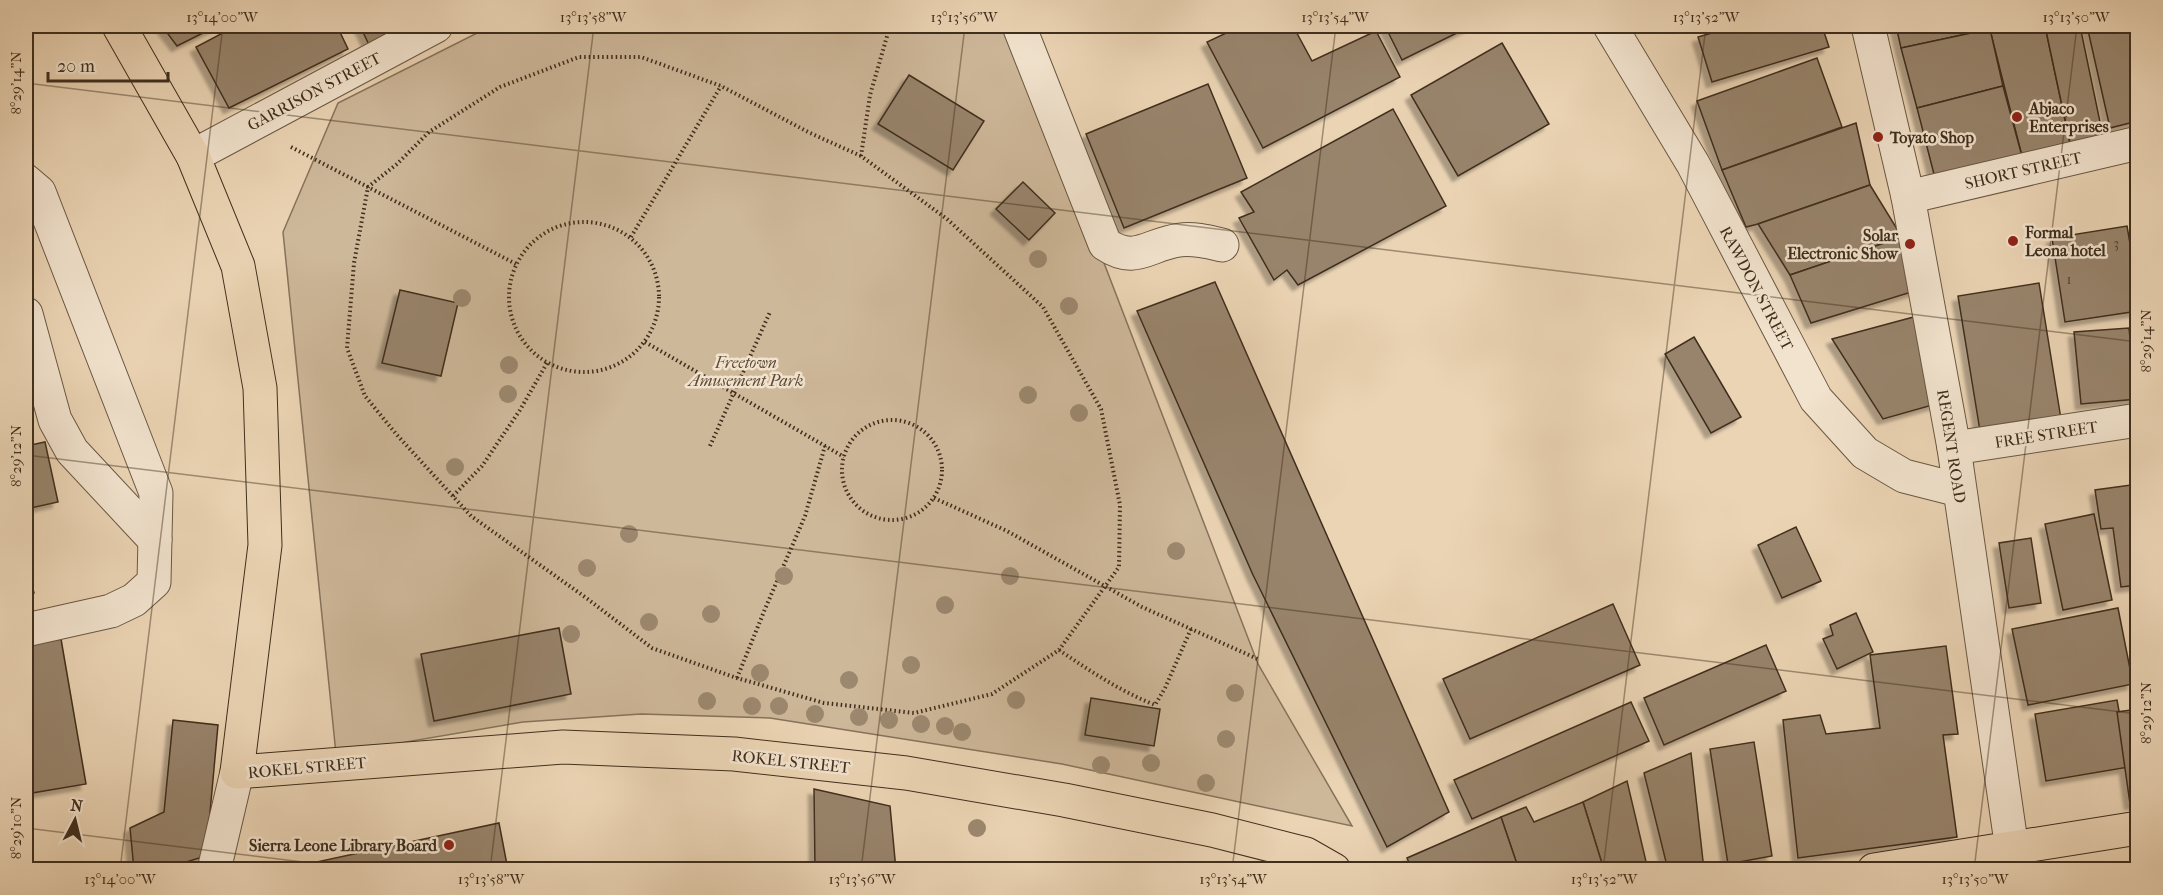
<svg xmlns="http://www.w3.org/2000/svg" width="2163" height="895" font-family="'IM FELL French Canon',serif">
<style>
.green{fill:#ceb89a;stroke:#86735c;stroke-width:1.5}
.building{fill:#98846c;stroke:#3f2e1d;stroke-width:1.5;filter:url(#shadow)}
.lines{fill:none;stroke-linecap:round;stroke-linejoin:round}
.minor-casing{stroke:#6a5843;stroke-width:35}
.major-casing{stroke:#3f2e1d;stroke-width:35}
.path{stroke:#3f2e1d;stroke-width:4;stroke-dasharray:1.5 3;stroke-linecap:butt}
.minor{stroke:#f2e3ce;stroke-width:33}
.major{stroke:#ebd4b4;stroke-width:33}
.tree{fill:#9c886f}
.ticks{fill:none;stroke:#3f2e1d;stroke-width:1.5;stroke-opacity:0.45}
.poi-dot{fill:#8f2418;stroke:#f2e3ce;stroke-width:2}
.labels{text-anchor:middle;stroke-width:5;stroke-linejoin:round;paint-order:stroke}
.number-label{font-size:14px;fill:#554431}
.street-label{font-size:16px;fill:#3f2e1d;stroke:#f2e3ce}
.poi-label{font-size:16px;font-weight:bold;fill:#3f2e1d;stroke:#f2e3ce;text-anchor:start}
.park-label{font-size:16px;font-style:italic;fill:#5c4a36;stroke:#f2e3ce}
.neatline{fill:none;stroke:#3f2e1d;stroke-width:2}
.ticks-label{font-size:15px;text-anchor:middle;fill:#3f2e1d}
</style>
<defs>
<filter id="shadow"><feDropShadow dx="-5.5" dy="5.5" stdDeviation="1.5" flood-color="#0004"/></filter>
</defs>
<rect width="100%" height="100%" fill="#ebd4b4"/>
<filter id="stains"><feTurbulence type="fractalNoise" baseFrequency=".00333" numOctaves="4"/><feColorMatrix values="0 0 0 0 .2 0 0 0 0 .09 0 0 0 0 .02 0 0 0 .5 -.17"/></filter>
<radialGradient id="worn" r=".72"><stop offset=".6" stop-color="#630" stop-opacity="0"/><stop offset="1" stop-color="#630" stop-opacity=".3"/></radialGradient>
<polygon class="green" points="491,26 1013,26 1258,664 1352,826 1062,764 770,718 641,714 523,722 336,754 283,232 338,103"/>
<g class="building">
<polygon points="162,26 217,26 177,46"/>
<polygon points="236,26 337,26 348,49 229,108 196,47"/>
<polygon points="360,26 419,26 371,49"/>
<polygon points="1241,26 1293,26 1312,61 1376,31 1400,77 1263,148 1207,42"/>
<polygon points="1385,26 1471,26 1402,60"/>
<polygon points="1736,26 1822,26 1829,47 1712,82 1698,37"/>
<polygon points="1896,26 1989,26 1990,29 1901,48"/>
<polygon points="1989,26 2045,26 2071,148 2023,160"/>
<polygon points="2045,26 2080,26 2104,141 2071,148"/>
<polygon points="2087,26 2138,26 2138,121 2110,128"/>
<polygon points="1990,29 2003,86 1917,108 1901,48"/>
<polygon points="1502,43 1549,124 1458,176 1411,95"/>
<polygon points="1817,58 1842,127 1722,170 1697,101"/>
<polygon points="909,75 984,121 953,170 878,124"/>
<polygon points="1208,84 1247,178 1124,228 1086,134"/>
<polygon points="2003,86 2023,160 1936,182 1917,108"/>
<polygon points="1393,109 1446,206 1298,285 1287,270 1274,280 1239,218 1254,212 1241,192"/>
<polygon points="1856,123 1870,185 1758,224 1746,227 1722,170"/>
<polygon points="1023,182 1055,213 1029,240 996,209"/>
<polygon points="1870,185 1902,237 1790,275 1758,224"/>
<polygon points="2127,226 2138,290 2138,311 2065,322 2052,238"/>
<polygon points="1902,237 1921,289 1811,323 1790,275"/>
<polygon points="1215,282 1449,812 1387,847 1253,575 1137,311"/>
<polygon points="2039,283 2061,419 1980,431 1958,296"/>
<polygon points="400,290 458,303 441,376 382,363"/>
<polygon points="1921,315 1936,404 1883,419 1832,339"/>
<polygon points="2129,328 2132,359 2138,359 2138,399 2081,404 2074,332"/>
<polygon points="1694,337 1741,417 1711,433 1665,354"/>
<polygon points="45,442 58,502 26,509 26,446"/>
<polygon points="2138,484 2138,585 2121,587 2113,528 2101,529 2095,490"/>
<polygon points="2094,514 2112,600 2063,610 2045,524"/>
<polygon points="1796,527 1821,581 1782,598 1758,545"/>
<polygon points="2031,538 2041,603 2009,608 1999,543"/>
<polygon points="26,564 34,593 26,595"/>
<polygon points="1613,604 1640,665 1470,739 1443,679"/>
<polygon points="2118,608 2133,684 2028,705 2012,629"/>
<polygon points="1856,613 1873,652 1837,669 1823,639 1833,635 1830,625"/>
<polygon points="559,628 571,694 434,721 421,654"/>
<polygon points="61,639 86,784 26,794 26,646"/>
<polygon points="1766,645 1786,691 1664,745 1644,698"/>
<polygon points="1946,646 1958,734 1943,735 1957,837 1798,858 1783,720 1820,715 1826,734 1880,728 1870,655"/>
<polygon points="1091,698 1160,709 1154,746 1085,735"/>
<polygon points="2117,700 2129,767 2046,781 2035,714"/>
<polygon points="1631,702 1649,741 1472,819 1454,780"/>
<polygon points="2138,709 2138,803 2130,804 2117,712"/>
<polygon points="173,720 218,725 206,856 160,870 134,870 130,828 164,812"/>
<polygon points="1754,742 1772,856 1728,864 1710,749"/>
<polygon points="1691,753 1704,870 1668,870 1644,773"/>
<polygon points="1627,781 1648,870 1604,870 1583,802"/>
<polygon points="814,789 890,806 896,870 815,870"/>
<polygon points="1583,802 1604,870 1519,870 1501,817 1526,807 1534,822"/>
<polygon points="1501,817 1519,870 1412,870 1407,858"/>
<polygon points="499,823 508,870 293,870 293,867"/>
</g>
<g class="lines">
<defs>
<g id="minor">
<path d="M1019,26L1105,244C1136,265 1148,244 1180,240C1194,238 1209,242 1222,245"/>
<polyline points="1610,26 1693,164 1816,399 1865,453 1904,476 1959,490"/>
<polyline points="1868,26 1908,197 1954,448 2015,870"/>
<polyline points="193,156 436,26"/>
<polyline points="26,181 39,192 156,493 154,582 134,600 111,611 26,630"/>
<polyline points="1908,197 2138,143"/>
<polyline points="26,314 55,420 72,451 155,540"/>
<polyline points="1954,448 2138,420"/>
<polyline points="214,870 237,772"/>
</g>
<g id="major">
<polyline points="119,26 193,156 238,266 260,388 265,545 237,772 563,747 734,754 906,773 1064,800 1212,830 1306,854 1334,870"/>
<polyline points="1874,870 2138,828"/>
</g>
</defs>
<use href="#minor" class="minor-casing"/>
<use href="#major" class="major-casing"/>
<g class="path">
<polyline points="291,147 516,264"/>
<polyline points="861,156 810,133 721,86 641,57 579,57 500,87 429,132 397,164 368,187 354,263 347,348 365,396 397,435 471,516 585,597 652,648 737,678 824,703 914,713 992,694 1059,650 1119,567 1120,505 1101,409 1043,307 947,219 861,156 870,95 890,26"/>
<circle cx="584" cy="297" r="75"/>
<polyline points="631,237 721,86"/>
<polyline points="645,342 844,457"/>
<circle cx="892" cy="470" r="50"/>
<polyline points="710,446 770,312"/>
<polyline points="453,496 482,466 520,410 547,363"/>
<polyline points="934,498 1007,531 1142,607 1260,660"/>
<path d="M1059,650C1090,671 1120,691 1155,705L1165,688L1191,629"/>
<polyline points="737,678 765,609 805,516 825,446"/>
</g>
<use href="#minor" class="minor"/>
<use href="#major" class="major"/>
</g>
<g class="tree">
<circle cx="1038" cy="259" r="9"/>
<circle cx="462" cy="298" r="9"/>
<circle cx="1069" cy="306" r="9"/>
<circle cx="509" cy="365" r="9"/>
<circle cx="508" cy="394" r="9"/>
<circle cx="1028" cy="395" r="9"/>
<circle cx="1079" cy="413" r="9"/>
<circle cx="455" cy="467" r="9"/>
<circle cx="629" cy="534" r="9"/>
<circle cx="1176" cy="551" r="9"/>
<circle cx="587" cy="568" r="9"/>
<circle cx="784" cy="576" r="9"/>
<circle cx="1010" cy="576" r="9"/>
<circle cx="945" cy="605" r="9"/>
<circle cx="711" cy="614" r="9"/>
<circle cx="649" cy="622" r="9"/>
<circle cx="571" cy="634" r="9"/>
<circle cx="911" cy="665" r="9"/>
<circle cx="760" cy="673" r="9"/>
<circle cx="849" cy="680" r="9"/>
<circle cx="1235" cy="693" r="9"/>
<circle cx="1016" cy="700" r="9"/>
<circle cx="707" cy="701" r="9"/>
<circle cx="752" cy="706" r="9"/>
<circle cx="779" cy="706" r="9"/>
<circle cx="815" cy="714" r="9"/>
<circle cx="859" cy="717" r="9"/>
<circle cx="889" cy="720" r="9"/>
<circle cx="921" cy="724" r="9"/>
<circle cx="945" cy="726" r="9"/>
<circle cx="962" cy="732" r="9"/>
<circle cx="1226" cy="739" r="9"/>
<circle cx="1151" cy="763" r="9"/>
<circle cx="1101" cy="765" r="9"/>
<circle cx="1206" cy="783" r="9"/>
<circle cx="977" cy="828" r="9"/>
</g>
<path class="ticks" d="M26,83L2138,342M26,455L2138,714M26,828L368,870M120,870L223,26M490,870L594,26M861,870L965,26M1232,870L1336,26M1603,870L1706,26M1974,870L2077,26"/>
<g class="poi-dot">
<circle cx="2017" cy="117" r="6"/>
<circle cx="1878" cy="137" r="6"/>
<circle cx="2013" cy="241" r="6"/>
<circle cx="1910" cy="244" r="6"/>
<circle cx="449" cy="845" r="6"/>
</g>
<g class="labels">
<g class="number-label">
<text x="2116" y="248">3</text>
<text x="2069" y="284">1</text>
</g>
<g class="street-label">
<text transform="translate(314 91) rotate(-28)" y="6">GARRISON STREET</text>
<text transform="translate(2023 170) rotate(-13)" y="6">SHORT STREET</text>
<text transform="translate(1757 288) rotate(62)" y="6">RAWDON STREET</text>
<text transform="translate(2046 434) rotate(-9)" y="6">FREE STREET</text>
<text transform="translate(1952 446) rotate(81)" y="6">REGENT ROAD</text>
<text transform="translate(791 761) rotate(6)" y="6">ROKEL STREET</text>
<text transform="translate(307 767) rotate(-5)" y="6">ROKEL STREET</text>
</g>
<g class="poi-label">
<text x="2029" y="114">Abjaco<tspan x="2029" dy="18">Enterprises</tspan></text>
<text x="1890" y="143">Toyato Shop</text>
<text x="2025" y="238">Formal<tspan x="2025" dy="18">Leona hotel</tspan></text>
<text x="1898" y="241" text-anchor="end">Solar<tspan x="1898" dy="18">Electronic Show</tspan></text>
<text x="437" y="851" text-anchor="end">Sierra Leone Library Board</text>
</g>
<g class="park-label">
<text x="746" y="368">Freetown<tspan x="746" dy="18">Amusement Park</tspan></text>
</g>
</g>
<rect width="2163" height="895" fill="none" stroke="#ebd4b4" stroke-width="66"/>
<g transform="translate(75 820) rotate(7)" stroke="#f2e3ce" stroke-width="4.5" paint-order="stroke">
<path d="M0-4.5L10 22L0 15L-10 22Z" fill="#3f2e1d"/>
<text y="-9" font-size="16" font-weight="bold" text-anchor="middle" fill="#3f2e1d">N</text>
</g>
<path d="M48 72v9h120v-9" fill="none" stroke="#3f2e1d" stroke-width="3"/>
<text x="57" y="72" font-size="18" fill="#3f2e1d" stroke="#f2e3ce" stroke-width="4.5" paint-order="stroke">20 m</text>
<rect x="33" y="33" width="2097" height="829" class="neatline"/>
<g class="ticks-label">
<text x="222" y="22">13°14'00"W</text>
<text x="593" y="22">13°13'58"W</text>
<text x="964" y="22">13°13'56"W</text>
<text x="1335" y="22">13°13'54"W</text>
<text x="1706" y="22">13°13'52"W</text>
<text x="2076" y="22">13°13'50"W</text>
<text transform="translate(16 83) rotate(-90)" y="5">8°29'14"N</text>
<text transform="translate(2146 341) rotate(-90)" y="5">8°29'14"N</text>
<text transform="translate(16 456) rotate(-90)" y="5">8°29'12"N</text>
<text transform="translate(2146 713) rotate(-90)" y="5">8°29'12"N</text>
<text transform="translate(16 828) rotate(-90)" y="5">8°29'10"N</text>
<text x="120" y="884">13°14'00"W</text>
<text x="491" y="884">13°13'58"W</text>
<text x="862" y="884">13°13'56"W</text>
<text x="1233" y="884">13°13'54"W</text>
<text x="1604" y="884">13°13'52"W</text>
<text x="1975" y="884">13°13'50"W</text>
</g>
<rect width="100%" height="100%" filter="url(#stains)"/>
<rect width="100%" height="100%" fill="url(#worn)"/>
</svg>
